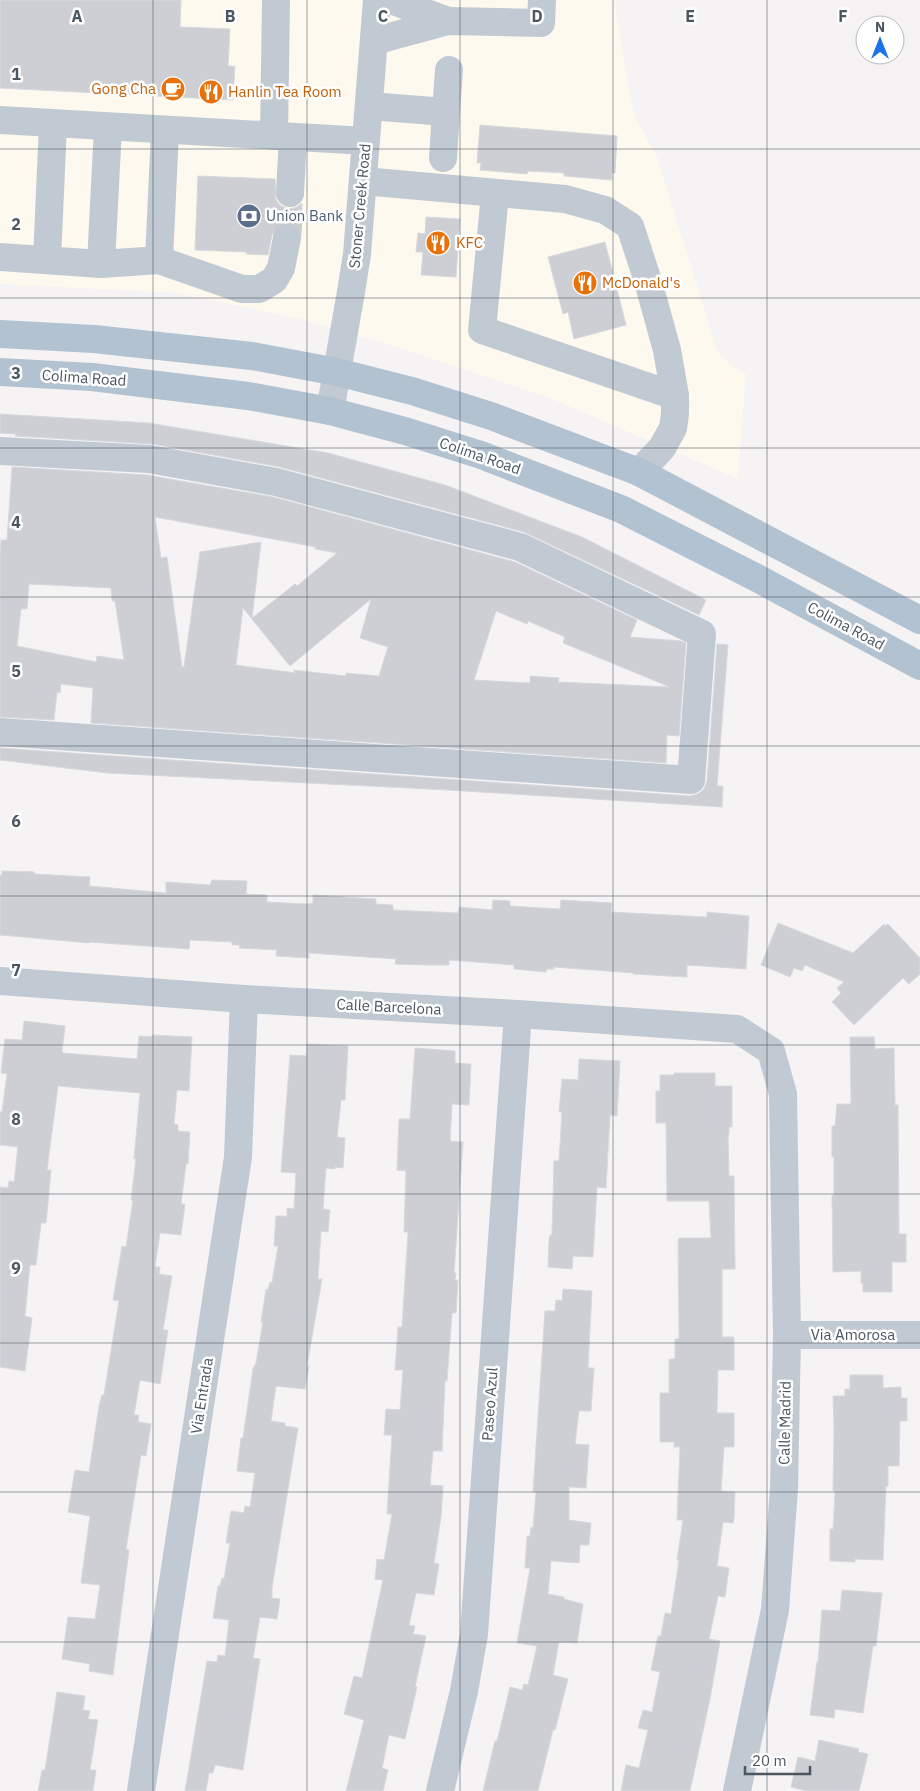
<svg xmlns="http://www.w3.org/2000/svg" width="920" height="1791" font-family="'IBM Plex Sans',sans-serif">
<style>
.commercial{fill:#fdf9ef}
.building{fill:#cdcfd5;stroke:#d7d9de;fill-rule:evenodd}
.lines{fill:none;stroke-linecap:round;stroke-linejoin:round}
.minor-tunnel{stroke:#caccce;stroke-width:28;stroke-dasharray:28 14;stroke-linecap:butt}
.minor{stroke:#c1cad2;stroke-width:28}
.major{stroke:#b3c2d1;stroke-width:28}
.grid{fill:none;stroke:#4a5661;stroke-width:1;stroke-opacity:0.55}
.labels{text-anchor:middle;stroke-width:5;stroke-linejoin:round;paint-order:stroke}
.food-label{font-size:15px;fill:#c56008;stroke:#fff;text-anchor:start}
.street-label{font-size:15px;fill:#4a5661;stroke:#fff}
.service-label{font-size:15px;fill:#4e5e75;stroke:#fff;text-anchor:start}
.grid-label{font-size:16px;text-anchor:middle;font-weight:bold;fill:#4a5661;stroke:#fff;stroke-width:5;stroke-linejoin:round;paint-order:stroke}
</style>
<rect width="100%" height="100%" fill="#f5f3f3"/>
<polygon class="commercial" points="0,0 614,0 617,15 630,95 636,119 657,157 717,350 729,364 746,374 738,479 547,397 407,350 301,319 177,293 0,284"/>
<g class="building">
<polygon points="0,0 181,0 180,27 230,29 228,66 235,66 233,100 0,88"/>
<polygon points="480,125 617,136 615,173 612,173 612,180 564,176 564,173 528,171 527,174 480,170 481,163 477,163"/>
<polygon points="198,176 275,179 276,200 281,206 290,209 297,207 302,203 301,231 297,226 290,223 282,223 276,227 272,235 268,255 246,254 246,252 195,250"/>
<polygon points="426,217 460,219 456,277 421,275 423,252 416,252 418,233 425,234"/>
<polygon points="605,242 626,325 574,339 568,312 563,314 548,257"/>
<polygon points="0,414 149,423 328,453 445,485 582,537 706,600 699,615 524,532 280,467 152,444 15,436 16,434 0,433"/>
<path d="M12,467L147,475L273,497L515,562L637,620L630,637L681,641L686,643L679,736L667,735L666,763L91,723L93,688L61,684L60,693L57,692L54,720L0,717V551L1,540H7ZM155,517L316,547L315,549L337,553L297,586L295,584L252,618L261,542L200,552L184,667H182L167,557L161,558ZM29,584L111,588L112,601H115L124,660L97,656L96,662L17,646L21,609H27ZM371,599L360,638L388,647L379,676L346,673V676L293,670L296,673L236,665L243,608L290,666ZM496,611L527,624L528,621L565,637L563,643L670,687L558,682L559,678L530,676V683L474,680Z"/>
<polygon points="717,644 728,645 717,786 723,786 722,807 448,790 107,773 0,760 0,748 690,796 698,794 704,789 707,781"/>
<polygon points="2,871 34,872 34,874 90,877 89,886 166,893 166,882 210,885 212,880 247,881 246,894 267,895 267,902 308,904 313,903 313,895 376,899 376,904 393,905 393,910 458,913 459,907 492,910 493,900 510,901 510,906 560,909 561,900 612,903 611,912 707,917 707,912 749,916 746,969 687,965 687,977 633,974 633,973 554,967 554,969 547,969 546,972 514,969 514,965 449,960 449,965 427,965 395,964 396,959 309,953 309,958 276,956 277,950 239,948 240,945 232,945 232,942 190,940 189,949 89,942 89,943 0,935 0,875 2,875"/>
<polygon points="778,923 853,953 884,924 885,926 888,924 920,958 920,974 909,984 903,978 854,1025 832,1002 841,993 837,988 844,982 805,965 802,971 794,968 790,977 761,965"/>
<polygon points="24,1021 65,1026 62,1051 63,1053 137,1059 139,1036 152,1037 152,1035 192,1037 189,1091 177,1090 174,1124 178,1125 178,1131 190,1132 188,1164 186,1164 181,1204 185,1204 181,1235 160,1233 155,1267 160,1267 159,1274 172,1276 163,1330 168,1330 160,1384 140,1380 134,1415 139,1415 138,1422 151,1424 146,1456 141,1455 126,1549 129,1550 113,1675 89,1671 90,1664 62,1659 68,1617 95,1619 100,1585 81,1583 90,1516 68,1512 75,1470 89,1472 99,1406 102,1395 104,1395 119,1301 113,1300 122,1246 126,1247 133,1200 131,1200 136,1159 134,1159 140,1093 58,1086 47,1170 51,1170 50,1182 46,1223 41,1223 36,1265 30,1265 25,1316 32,1318 25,1371 0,1367 0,1187 8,1188 9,1181 14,1182 18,1147 0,1145 0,1112 2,1112 7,1074 1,1073 5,1039 22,1040"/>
<polygon points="850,1037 874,1037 875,1049 894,1048 895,1105 898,1105 899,1234 906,1234 906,1262 892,1262 892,1292 863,1292 863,1283 861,1283 861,1271 833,1272 832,1195 834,1195 834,1157 832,1157 832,1126 835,1126 837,1104 851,1104"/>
<polygon points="307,1044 348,1046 345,1100 341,1100 337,1137 345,1138 343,1168 335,1167 335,1169 326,1168 323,1209 330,1210 328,1232 321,1231 318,1279 322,1279 307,1366 309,1366 305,1389 276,1386 271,1421 285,1423 285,1426 298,1428 272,1588 272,1598 280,1599 277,1619 260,1617 253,1658 260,1659 243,1770 215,1765 213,1773 209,1773 206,1791 185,1791 207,1661 217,1662 218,1655 225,1656 229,1620 213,1618 218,1586 220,1586 222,1578 224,1579 230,1543 226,1543 231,1511 244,1513 245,1506 250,1507 255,1473 237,1471 241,1438 243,1438 253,1369 256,1363 263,1322 261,1322 266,1289 268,1290 270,1282 272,1283 278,1246 274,1246 276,1216 287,1216 287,1208 294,1209 296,1173 281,1172 290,1055 306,1056"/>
<polygon points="415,1048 455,1051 455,1063 471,1064 469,1105 452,1104 450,1141 463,1142 454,1273 456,1273 455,1280 458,1280 456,1313 452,1313 447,1381 445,1381 442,1451 433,1451 430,1485 443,1486 441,1517 434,1563 439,1564 434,1595 416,1593 409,1625 415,1626 413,1634 426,1636 415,1687 417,1687 405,1739 389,1735 382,1768 388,1770 383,1791 346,1791 364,1720 344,1714 354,1676 362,1678 383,1580 375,1579 377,1559 384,1560 392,1514 387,1514 392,1435 384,1435 386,1409 400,1410 403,1370 395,1370 398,1327 402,1327 408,1232 404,1232 406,1171 397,1170 399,1119 410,1119"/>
<polygon points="579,1059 620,1061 617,1116 610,1115 606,1188 597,1187 593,1257 573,1256 572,1269 548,1267 549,1241 550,1235 552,1235 554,1161 559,1161 562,1112 559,1112 562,1079 578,1080"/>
<polygon points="674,1073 715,1073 715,1086 732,1086 732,1127 729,1127 729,1135 728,1135 729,1176 734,1176 735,1269 722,1269 722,1337 734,1337 734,1370 718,1370 717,1413 734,1413 734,1447 724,1447 721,1491 735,1492 734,1518 733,1523 723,1522 717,1566 729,1568 725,1597 718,1596 709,1639 720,1641 710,1699 690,1791 621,1791 626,1765 639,1768 648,1730 638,1728 643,1710 652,1712 660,1672 651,1670 658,1636 661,1636 665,1613 671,1614 679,1560 677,1560 683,1520 677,1520 680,1447 674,1447 674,1442 660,1442 660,1393 669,1393 669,1359 675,1359 675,1339 679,1339 678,1241 679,1238 711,1238 709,1201 667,1201 666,1123 656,1123 656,1091 660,1091 660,1075 674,1075"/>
<polygon points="563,1289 592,1291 588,1368 594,1368 591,1411 579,1411 575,1444 589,1445 586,1488 569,1487 569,1520 591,1523 589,1545 580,1545 579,1563 551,1561 548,1594 564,1597 564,1599 583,1604 577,1643 559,1642 553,1675 568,1679 555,1730 553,1730 538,1791 483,1791 495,1741 497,1741 510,1687 522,1690 524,1684 528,1685 537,1646 517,1643 530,1568 525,1568 527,1536 530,1536 531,1527 533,1528 536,1492 533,1492 545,1311 555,1311 556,1300 562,1301"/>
<polygon points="850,1375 883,1375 883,1388 901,1387 901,1398 907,1398 907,1421 900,1421 899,1466 888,1466 888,1486 886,1486 883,1560 855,1559 855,1562 830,1561 830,1529 833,1529 835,1491 833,1491 834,1428 833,1396 845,1396 845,1389 850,1389"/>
<polygon points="842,1590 882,1593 876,1646 873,1646 863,1713 835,1709 834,1718 810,1715 817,1662 818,1662 822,1610 840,1611"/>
<polygon points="57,1692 85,1696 83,1710 90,1711 88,1719 98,1720 90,1770 96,1770 93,1791 38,1791 42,1770 45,1770"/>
<polygon points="819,1740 859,1749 858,1752 868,1754 859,1791 807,1791 791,1787 798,1757 815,1761"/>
</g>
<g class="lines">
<polyline class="minor-tunnel" points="287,238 290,193"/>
<g class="minor">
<polyline points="391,0 448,21"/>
<polyline points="374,41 448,21 541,23 542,0"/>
<polyline points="369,106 446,112 443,158"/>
<polyline points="446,112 449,70"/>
<polyline points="0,120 366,141"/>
<polyline points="274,136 276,0"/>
<polyline points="363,181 565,199 605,210 630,226 647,278 667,350 675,396 675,414 673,428 662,448 639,472"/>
<polyline points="290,193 293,137"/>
<polyline points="495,194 482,330 675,396"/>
<polyline points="0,257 101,264 159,260 242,289 259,289 274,280 281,268 287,238"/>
<polyline points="47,260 53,124"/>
<polyline points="159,260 165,131"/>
<polyline points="101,264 108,127"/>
<polyline points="330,411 351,292 357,254 377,0"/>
<polyline points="0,451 149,459 276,482 520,547 702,634 691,780 0,732"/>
<polyline points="0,981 244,999 518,1014 737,1029 771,1051 783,1094 787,1335 784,1489 775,1610 737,1791"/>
<polyline points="787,1335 920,1335"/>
<polyline points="141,1791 238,1157 244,999"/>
<polyline points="440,1791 464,1691 474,1634 518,1014"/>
</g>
<g class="major">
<polyline points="0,334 94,339 252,356 337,372 412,391 491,416 639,472 920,620"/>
<polyline points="0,372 92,377 248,396 330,411 405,431 481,455 621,509 755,577 920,666"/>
</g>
</g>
<path class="grid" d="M153,0V1791M307,0V1791M460,0V1791M613,0V1791M767,0V1791M0,149H920M0,298H920M0,448H920M0,597H920M0,746H920M0,896H920M0,1045H920M0,1194H920M0,1343H920M0,1492H920M0,1642H920"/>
<defs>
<symbol id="cafe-disc" viewBox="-11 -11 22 22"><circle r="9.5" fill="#e8710a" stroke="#fff"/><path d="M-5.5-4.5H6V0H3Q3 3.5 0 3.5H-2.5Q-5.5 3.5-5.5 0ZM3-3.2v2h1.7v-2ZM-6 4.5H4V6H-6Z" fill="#fff"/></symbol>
<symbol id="restaurant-disc" viewBox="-11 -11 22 22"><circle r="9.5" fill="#e8710a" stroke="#fff"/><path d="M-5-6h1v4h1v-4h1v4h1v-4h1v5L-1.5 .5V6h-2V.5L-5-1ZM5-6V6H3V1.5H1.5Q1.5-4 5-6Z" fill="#fff"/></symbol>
<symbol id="bank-disc" viewBox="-11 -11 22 22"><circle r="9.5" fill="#5c6f8a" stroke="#fff"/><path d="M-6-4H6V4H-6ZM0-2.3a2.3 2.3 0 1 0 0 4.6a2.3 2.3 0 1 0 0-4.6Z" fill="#fff"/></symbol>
</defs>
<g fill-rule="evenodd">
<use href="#cafe-disc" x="159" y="75" width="28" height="28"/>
<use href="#restaurant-disc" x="197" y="78" width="28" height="28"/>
<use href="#bank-disc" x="235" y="202" width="28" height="28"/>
<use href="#restaurant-disc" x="424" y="229" width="28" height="28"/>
<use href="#restaurant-disc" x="571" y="269" width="28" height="28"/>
</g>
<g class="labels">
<g class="food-label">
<text x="156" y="94" text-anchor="end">Gong Cha</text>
<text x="228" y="97">Hanlin Tea Room</text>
<text x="456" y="248">KFC</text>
<text x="602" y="288">McDonald's</text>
</g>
<g class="street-label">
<text transform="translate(360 206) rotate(-85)" y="5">Stoner Creek Road</text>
<text transform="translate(84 378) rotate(4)" y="5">Colima Road</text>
<text transform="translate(480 456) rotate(19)" y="5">Colima Road</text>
<text transform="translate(846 626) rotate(28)" y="5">Colima Road</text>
<text transform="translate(389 1007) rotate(3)" y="5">Calle Barcelona</text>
<text x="853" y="1340">Via Amorosa</text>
<text transform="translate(202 1396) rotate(-81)" y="5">Via Entrada</text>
<text transform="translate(490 1404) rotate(-86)" y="5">Paseo Azul</text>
<text transform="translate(785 1423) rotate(-89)" y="5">Calle Madrid</text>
</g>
<g class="service-label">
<text x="266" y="221">Union Bank</text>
</g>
</g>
<g class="grid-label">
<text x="77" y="22">A</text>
<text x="230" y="22">B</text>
<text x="383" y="22">C</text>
<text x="537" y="22">D</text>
<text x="690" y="22">E</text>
<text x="843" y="22">F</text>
<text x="16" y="80">1</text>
<text x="16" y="230">2</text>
<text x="16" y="379">3</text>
<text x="16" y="528">4</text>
<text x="16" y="677">5</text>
<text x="16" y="827">6</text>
<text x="16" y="976">7</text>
<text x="16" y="1125">8</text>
<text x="16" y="1274">9</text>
</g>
<g transform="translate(880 40)"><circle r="24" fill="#ffffff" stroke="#b7bbc0"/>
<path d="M0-4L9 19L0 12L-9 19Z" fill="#1a73e8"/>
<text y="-8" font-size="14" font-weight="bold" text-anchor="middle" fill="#4a5661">N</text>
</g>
<path d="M745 1766v8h65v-8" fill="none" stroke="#4a5661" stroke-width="2.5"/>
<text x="752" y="1766" font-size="15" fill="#4a5661" stroke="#ffffff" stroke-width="4" paint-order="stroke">20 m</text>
</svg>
